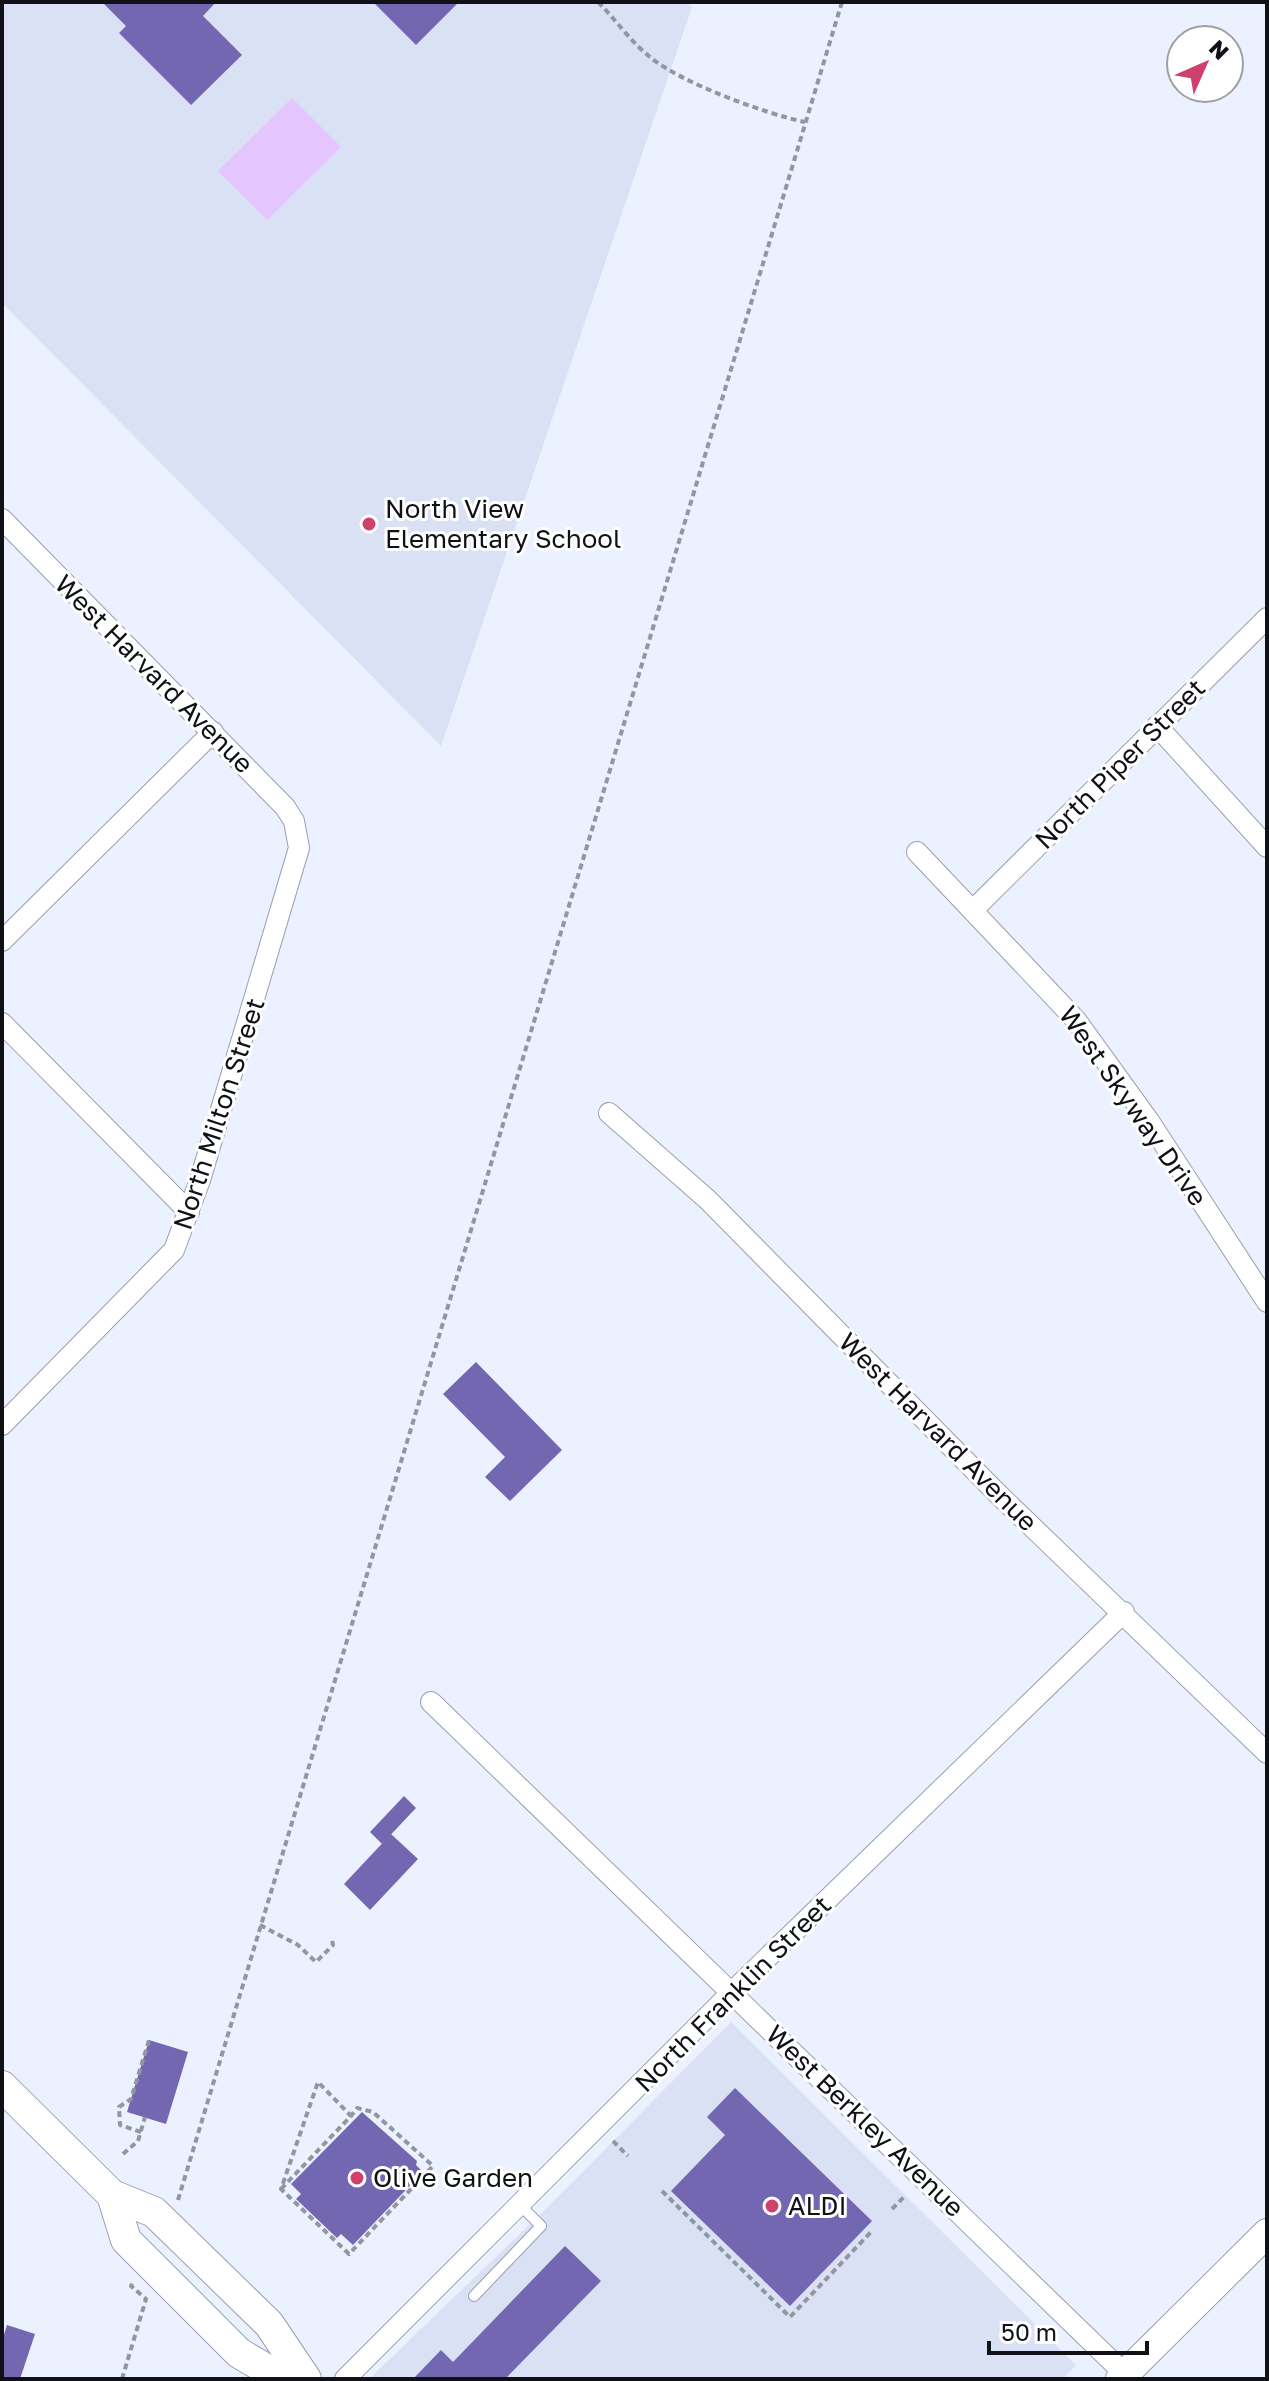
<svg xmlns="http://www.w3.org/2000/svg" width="1269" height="2381" font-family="'Golos Text',sans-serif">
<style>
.built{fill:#dbe1f4}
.green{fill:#e4c5ff}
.building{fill:#7367b1}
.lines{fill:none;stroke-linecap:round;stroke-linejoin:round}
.lane-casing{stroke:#9a9faf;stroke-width:12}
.street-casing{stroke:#9a9faf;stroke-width:22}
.secondary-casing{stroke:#9a9faf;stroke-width:30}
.primary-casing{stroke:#9a9faf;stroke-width:32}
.path{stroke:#9296a1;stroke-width:4;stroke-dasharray:6 4;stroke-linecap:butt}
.lane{stroke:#fff;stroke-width:10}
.street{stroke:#fff;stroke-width:20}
.secondary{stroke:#fff;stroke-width:28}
.primary{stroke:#fff;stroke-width:30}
.poi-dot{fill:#cf416d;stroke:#fff;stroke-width:3}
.labels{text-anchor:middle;stroke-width:6;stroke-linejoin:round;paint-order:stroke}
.poi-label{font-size:26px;fill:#0f1117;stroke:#fff;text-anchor:start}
.street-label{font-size:26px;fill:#0f1117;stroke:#fff}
</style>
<rect width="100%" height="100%" fill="#ecf1ff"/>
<g class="built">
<polygon points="2,2 688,2 692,7 441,746 2,303"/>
<polygon points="731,2022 1076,2365 1063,2379 369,2379 557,2198"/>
</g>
<polygon class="green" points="292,98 341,147 267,220 218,171"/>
<g class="building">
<polygon points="102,2 216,2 203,16 242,55 191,105 119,33 126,26"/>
<polygon points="373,2 459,2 416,45"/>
<polygon points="476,1362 562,1450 510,1501 485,1477 505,1457 443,1394"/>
<polygon points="404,1796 416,1808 382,1844 370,1832"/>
<polygon points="391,1834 418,1859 370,1910 344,1884"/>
<polygon points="149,2040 188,2052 166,2124 127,2112"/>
<polygon points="735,2088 872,2221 790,2306 671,2191 725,2135 707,2117"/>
<polygon points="362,2112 417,2161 416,2165 423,2172 353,2245 341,2234 337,2238 296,2199 301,2194 291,2184"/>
<polygon points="565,2246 601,2281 505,2379 413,2379 441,2350 453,2362"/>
<polygon points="7,2325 35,2334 20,2379 2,2379 2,2341"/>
</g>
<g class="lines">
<defs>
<polyline id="lane" points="474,2296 541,2226 521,2206"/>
<g id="street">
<polyline points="2,519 285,807 294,821 299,848 200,1180 174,1250 2,1425"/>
<polyline points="1157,726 1267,847"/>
<polyline points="917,852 1076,1020 1149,1121 1267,1302"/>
<polyline points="973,910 1267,618"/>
<polyline points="2,941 213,732"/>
<polyline points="2,1023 189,1212"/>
<polyline points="609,1113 708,1200 998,1494 1267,1753"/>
<polyline points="431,1702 1130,2379"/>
<polyline points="345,2379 732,1992 1124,1612"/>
</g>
<polyline id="secondary" points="1120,2379 1267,2233"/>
<g id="primary">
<polyline points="2,2086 112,2195 154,2212 269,2324 306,2379"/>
<polyline points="112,2195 126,2240 239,2353 283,2379"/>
</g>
</defs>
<use href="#lane" class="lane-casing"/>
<use href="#street" class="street-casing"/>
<use href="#secondary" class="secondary-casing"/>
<use href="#primary" class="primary-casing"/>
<g class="path">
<path d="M598,2C616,20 631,42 650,57C681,83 766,114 805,122"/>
<polyline points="260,1925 298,1945 316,1962 333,1945 332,1940"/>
<polyline points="141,2132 120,2125 119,2107 131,2099 149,2040"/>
<polyline points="613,2141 628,2156"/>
<polyline points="123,2154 138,2141 145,2117"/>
<polyline points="281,2189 351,2116 318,2082 281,2189 349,2254 433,2166 373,2112 357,2108 351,2116"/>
<polyline points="662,2191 790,2317 871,2232"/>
<polyline points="178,2200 842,2"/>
<polyline points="892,2209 905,2196"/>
<polyline points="122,2379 146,2299 131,2286 134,2281"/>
</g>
<use href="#lane" class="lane"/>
<use href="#street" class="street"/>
<use href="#secondary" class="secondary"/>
<use href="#primary" class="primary"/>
</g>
<g class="poi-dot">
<circle cx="369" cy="524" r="8"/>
<circle cx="357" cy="2178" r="8"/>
<circle cx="772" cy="2206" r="8"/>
</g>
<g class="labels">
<g class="poi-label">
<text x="385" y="518">North View<tspan x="385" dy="30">Elementary School</tspan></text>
<text x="373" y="2187">Olive Garden</text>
<text x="788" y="2215">ALDI</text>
</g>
<g class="street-label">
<text transform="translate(154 674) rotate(45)" y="9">West Harvard Avenue</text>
<text transform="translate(1120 764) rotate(-45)" y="9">North Piper Street</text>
<text transform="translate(1133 1106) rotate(55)" y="9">West Skyway Drive</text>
<text transform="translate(219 1114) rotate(-72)" y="9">North Milton Street</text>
<text transform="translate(938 1432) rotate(45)" y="9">West Harvard Avenue</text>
<text transform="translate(733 1994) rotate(-45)" y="9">North Franklin Street</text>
<text transform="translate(865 2121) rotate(44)" y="9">West Berkley Avenue</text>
</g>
</g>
<rect width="1269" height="2381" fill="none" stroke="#0f1117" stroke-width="8"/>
<g transform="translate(1205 64) rotate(45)"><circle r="38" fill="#ffffff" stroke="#9fa0a2" stroke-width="2"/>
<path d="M0-6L14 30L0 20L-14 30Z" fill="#cf416d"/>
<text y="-12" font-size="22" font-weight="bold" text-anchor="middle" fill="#0f1117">N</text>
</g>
<path d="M989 2341v12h158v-12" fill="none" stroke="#0f1117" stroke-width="4"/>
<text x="1001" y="2341" font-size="24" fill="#0f1117" stroke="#ffffff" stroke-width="6" paint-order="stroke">50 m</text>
</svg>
